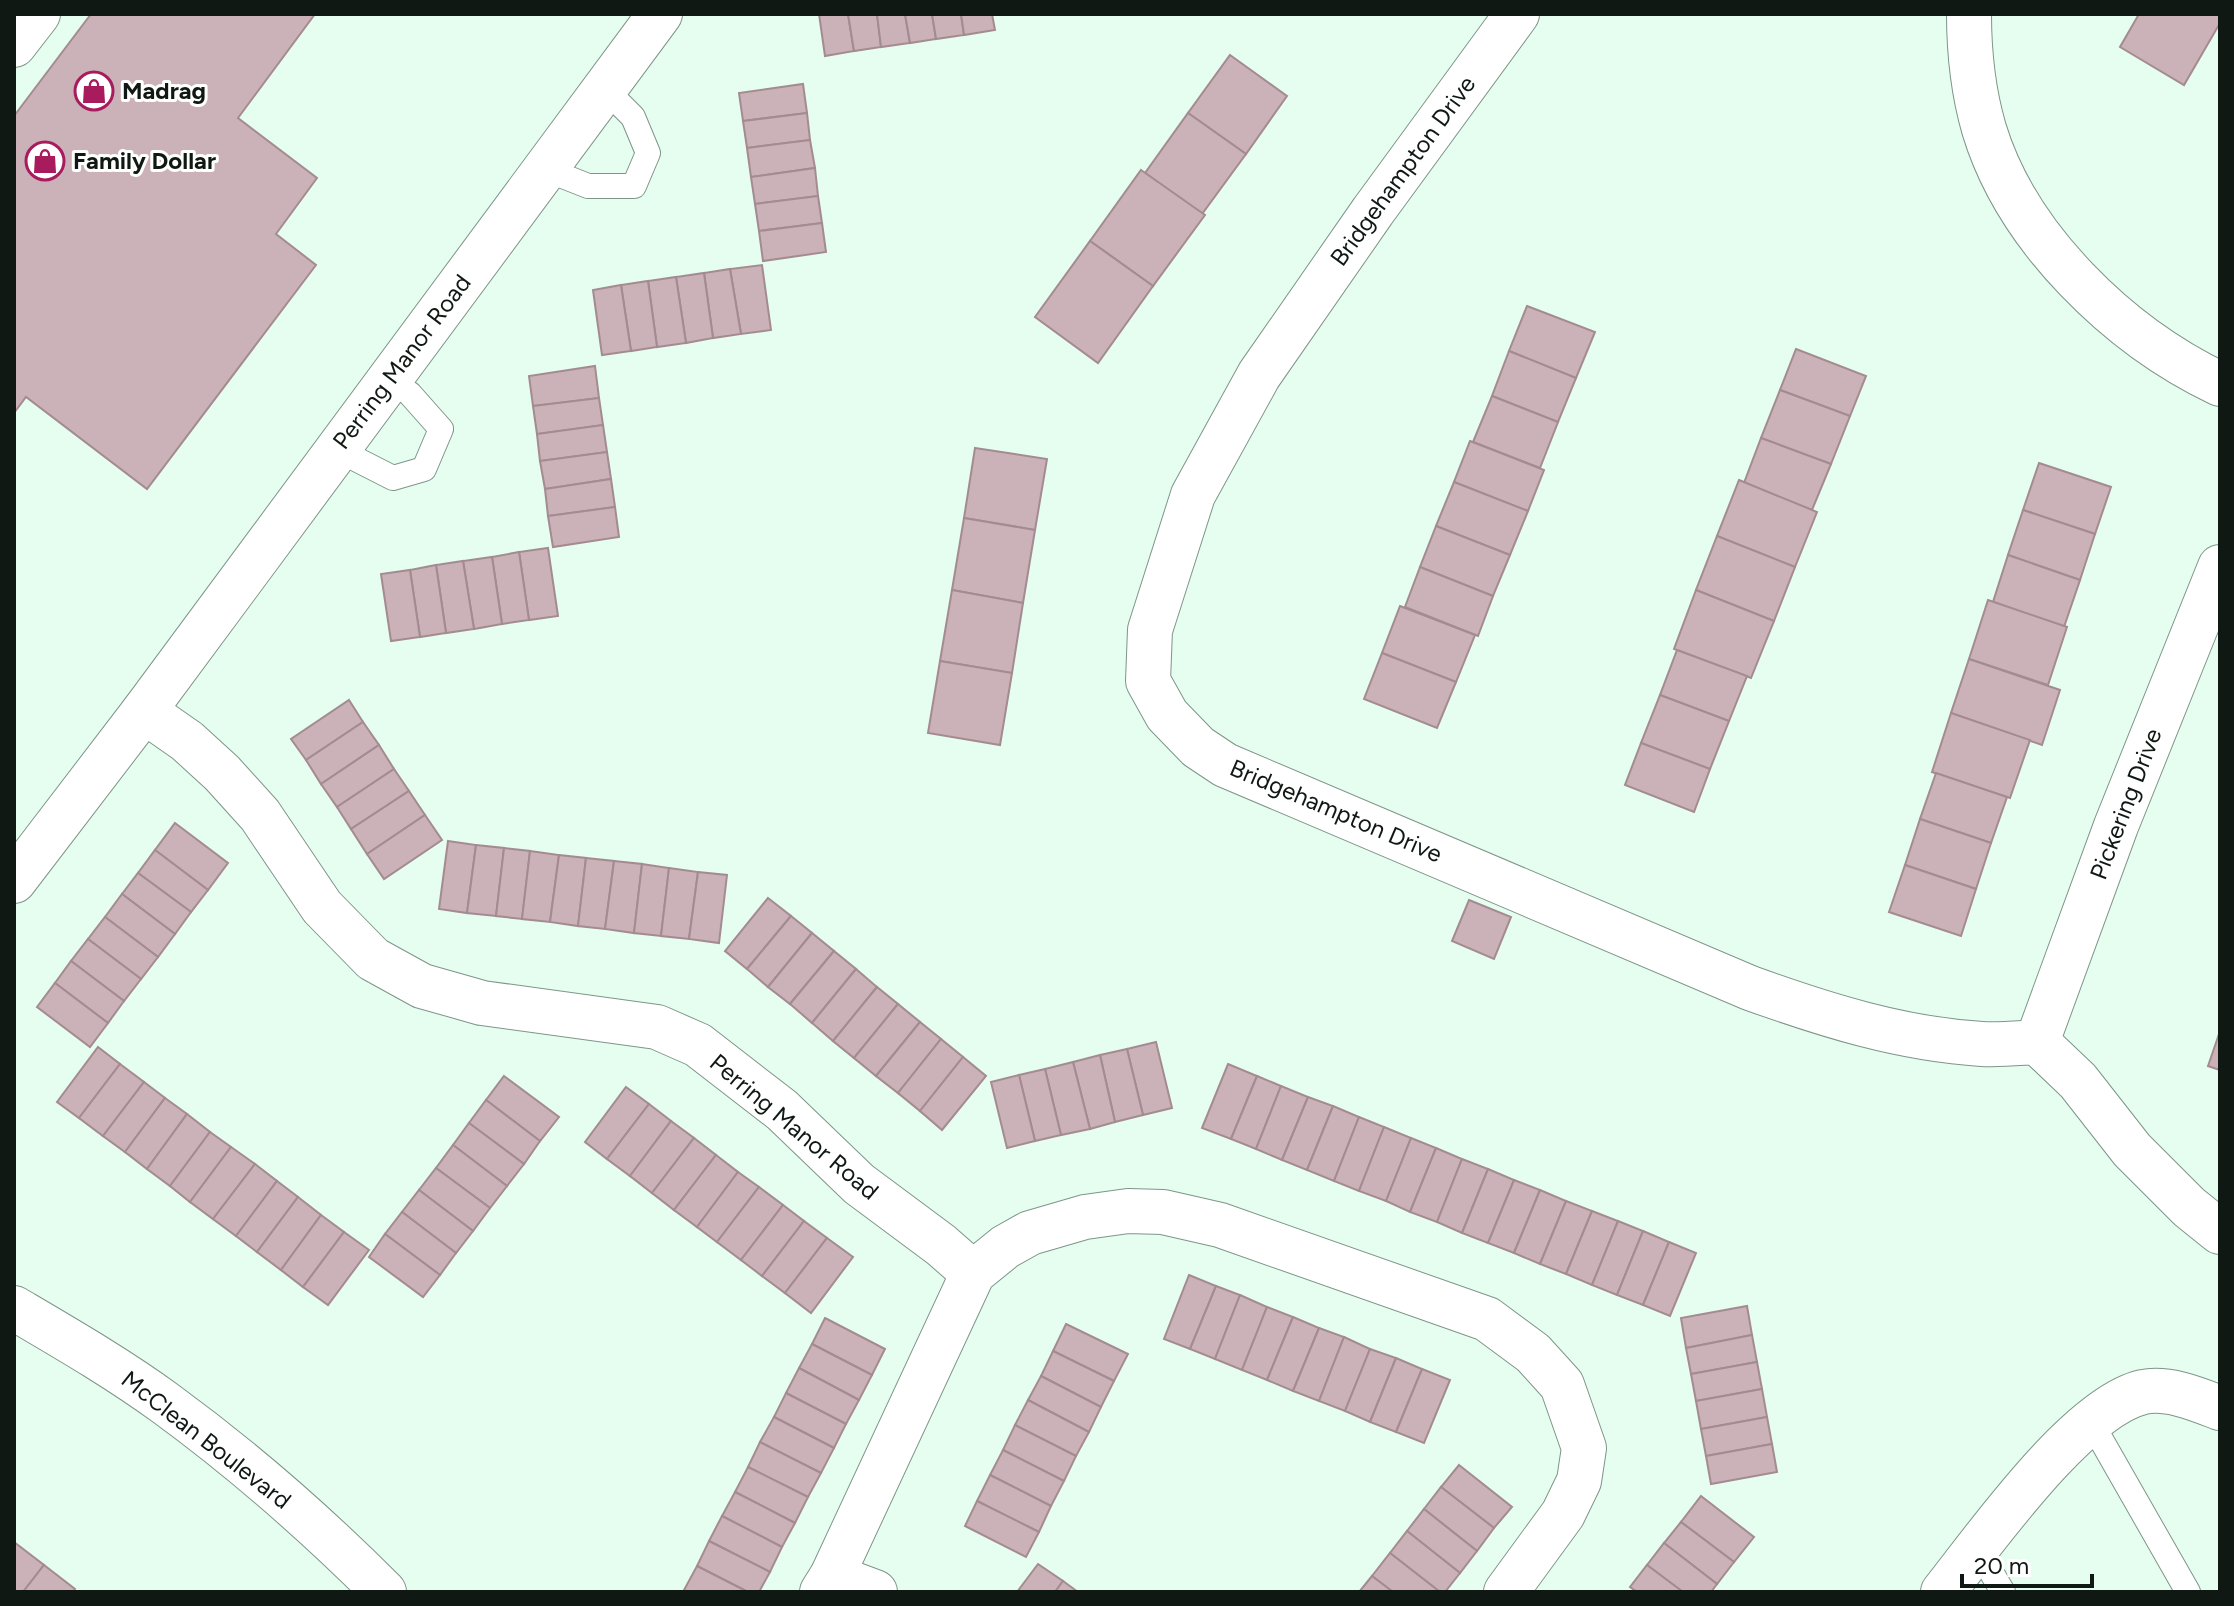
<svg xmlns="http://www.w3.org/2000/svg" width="2234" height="1606" font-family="Figtree,sans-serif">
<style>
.building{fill:#cbb1b8;stroke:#a48b92;stroke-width:2}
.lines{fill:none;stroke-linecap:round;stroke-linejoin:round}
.service-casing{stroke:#7f9589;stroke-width:26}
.minor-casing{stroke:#7f9589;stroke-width:46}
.tertiary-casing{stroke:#7f9589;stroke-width:46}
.service{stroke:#fff;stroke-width:24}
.minor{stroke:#fff;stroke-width:44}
.tertiary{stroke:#fff;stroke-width:44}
.labels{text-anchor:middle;stroke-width:6;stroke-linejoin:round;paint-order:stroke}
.poi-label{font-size:24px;font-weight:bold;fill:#0f1813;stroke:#fff;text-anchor:start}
.street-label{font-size:24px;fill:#0f1813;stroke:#fff}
</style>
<rect width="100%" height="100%" fill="#e5fef0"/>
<g class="building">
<polygon points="91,14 315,14 238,118 317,178 276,234 316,265 147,489 26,397 14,413 14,116"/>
<polygon points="819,14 848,14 854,51 825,56"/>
<polygon points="848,14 877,14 881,47 854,51"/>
<polygon points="877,14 905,14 910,43 881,47"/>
<polygon points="905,14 932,14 936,39 910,43"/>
<polygon points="932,14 961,14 964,35 936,39"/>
<polygon points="961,14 992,14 995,30 964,35"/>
<polygon points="2139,14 2220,14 2220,23 2184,85 2120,47"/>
<polygon points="1230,55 1287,96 1246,154 1188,113"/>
<polygon points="803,84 807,113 743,121 739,93"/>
<polygon points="807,113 810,140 747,148 743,121"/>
<polygon points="1188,113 1246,154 1202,214 1145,173"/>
<polygon points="810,140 815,168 751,177 747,148"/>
<polygon points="815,168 818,196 755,204 751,177"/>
<polygon points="1141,170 1205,215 1153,286 1090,241"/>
<polygon points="818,196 822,223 759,231 755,204"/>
<polygon points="822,223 826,252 763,261 759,231"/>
<polygon points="1090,241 1153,286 1098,363 1035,317"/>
<polygon points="762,265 771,330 741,334 730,269"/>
<polygon points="730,269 741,334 713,338 704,273"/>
<polygon points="704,273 713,338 686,343 676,277"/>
<polygon points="676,277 686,343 657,347 648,281"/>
<polygon points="648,281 657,347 631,351 621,285"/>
<polygon points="621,285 631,351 602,355 593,290"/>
<polygon points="1527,306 1595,332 1576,378 1509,351"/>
<polygon points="1796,349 1866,376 1850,416 1780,390"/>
<polygon points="1509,351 1576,378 1558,422 1492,396"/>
<polygon points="595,366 599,398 533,406 529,376"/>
<polygon points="1780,390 1850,416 1831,464 1761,438"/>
<polygon points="1492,396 1558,422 1540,468 1473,442"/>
<polygon points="599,398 603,425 537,434 533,406"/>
<polygon points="603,425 607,452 540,461 537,434"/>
<polygon points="1761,438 1831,464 1812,510 1744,483"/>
<polygon points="1470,441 1544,470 1528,511 1454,482"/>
<polygon points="975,448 1047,459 1035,530 964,518"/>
<polygon points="607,452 611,479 545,489 540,461"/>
<polygon points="2039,463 2111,487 2095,534 2023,510"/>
<polygon points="611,479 615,507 548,516 545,489"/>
<polygon points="1739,480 1817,512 1795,567 1717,536"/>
<polygon points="1454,482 1528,511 1510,555 1436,526"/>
<polygon points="615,507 619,537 553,547 548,516"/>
<polygon points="2023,510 2095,534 2080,580 2008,555"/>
<polygon points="964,518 1035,530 1023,603 952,590"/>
<polygon points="1436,526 1510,555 1493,596 1420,567"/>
<polygon points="1717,536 1795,567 1774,621 1696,590"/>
<polygon points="548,548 558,616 529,620 519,552"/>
<polygon points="519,552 529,620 502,624 492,557"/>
<polygon points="2008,555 2080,580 2064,627 1993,602"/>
<polygon points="492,557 502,624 474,629 463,561"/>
<polygon points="463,561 474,629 446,633 436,565"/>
<polygon points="436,565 446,633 420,637 410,570"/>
<polygon points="1420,567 1493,596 1478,636 1405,607"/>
<polygon points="410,570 420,637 391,641 381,574"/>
<polygon points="952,590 1023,603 1012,673 940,661"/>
<polygon points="1696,590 1774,621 1751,678 1674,649"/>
<polygon points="1988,600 2067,627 2048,685 1969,659"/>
<polygon points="1400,606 1475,635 1456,682 1382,653"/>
<polygon points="1677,650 1747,676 1729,721 1660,695"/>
<polygon points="1382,653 1456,682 1437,728 1364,699"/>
<polygon points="1969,659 2060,690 2042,745 1951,713"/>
<polygon points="940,661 1012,673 1000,745 928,733"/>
<polygon points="1660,695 1729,721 1710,769 1641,743"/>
<polygon points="349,700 363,722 306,760 291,739"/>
<polygon points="1951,713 2030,740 2010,798 1932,772"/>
<polygon points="363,722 379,745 321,784 306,760"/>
<polygon points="1641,743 1710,769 1694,812 1625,785"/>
<polygon points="379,745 394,769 337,807 321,784"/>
<polygon points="394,769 409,791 351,829 337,807"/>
<polygon points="1936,773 2007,797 1991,843 1920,819"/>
<polygon points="409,791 425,815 367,854 351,829"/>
<polygon points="425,815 442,840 384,879 367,854"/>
<polygon points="1920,819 1991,843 1976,889 1905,865"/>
<polygon points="175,823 228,863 208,890 155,850"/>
<polygon points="448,841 476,845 467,913 439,909"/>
<polygon points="476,845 504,848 496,916 467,913"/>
<polygon points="504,848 530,851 522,919 496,916"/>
<polygon points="155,850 208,890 191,912 138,873"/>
<polygon points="530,851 559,855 550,922 522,919"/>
<polygon points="559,855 586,858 578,926 550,922"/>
<polygon points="586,858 614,861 605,929 578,926"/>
<polygon points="614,861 642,864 634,933 605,929"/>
<polygon points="642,864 669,868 661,936 634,933"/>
<polygon points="1905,865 1976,889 1961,936 1889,912"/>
<polygon points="669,868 698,872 689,939 661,936"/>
<polygon points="698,872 727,875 719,943 689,939"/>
<polygon points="138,873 191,912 175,934 122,894"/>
<polygon points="122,894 175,934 158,957 105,917"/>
<polygon points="768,898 791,916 747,969 725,951"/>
<polygon points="1469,900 1511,917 1494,959 1452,941"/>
<polygon points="791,916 812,933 768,987 747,969"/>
<polygon points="105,917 158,957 141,979 88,939"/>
<polygon points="812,933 834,951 790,1004 768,987"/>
<polygon points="88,939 141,979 124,1001 71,961"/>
<polygon points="834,951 856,969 812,1023 790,1004"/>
<polygon points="71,961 124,1001 108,1023 55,983"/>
<polygon points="856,969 877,987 833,1041 812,1023"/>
<polygon points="55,983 108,1023 90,1047 37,1007"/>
<polygon points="877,987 898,1004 854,1058 833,1041"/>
<polygon points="898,1004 920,1022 876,1076 854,1058"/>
<polygon points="920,1022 941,1039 898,1093 876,1076"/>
<polygon points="2220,1031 2220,1070 2208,1066"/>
<polygon points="941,1039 963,1057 920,1111 898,1093"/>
<polygon points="1156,1042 1172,1108 1143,1115 1127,1049"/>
<polygon points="98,1047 120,1064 79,1118 57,1102"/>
<polygon points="1127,1049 1143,1115 1115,1122 1100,1055"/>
<polygon points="1100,1055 1115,1122 1090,1129 1073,1062"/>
<polygon points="963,1057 986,1076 942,1130 920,1111"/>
<polygon points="1073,1062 1090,1129 1061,1135 1045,1069"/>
<polygon points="120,1064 144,1082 103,1136 79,1118"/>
<polygon points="1228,1064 1257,1076 1231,1139 1202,1128"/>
<polygon points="1045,1069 1061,1135 1035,1141 1019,1075"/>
<polygon points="1019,1075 1035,1141 1007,1148 991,1082"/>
<polygon points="504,1076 559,1117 540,1141 486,1100"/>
<polygon points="1257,1076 1281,1086 1256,1149 1231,1139"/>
<polygon points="144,1082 165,1098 125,1152 103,1136"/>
<polygon points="1281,1086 1308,1097 1282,1160 1256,1149"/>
<polygon points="626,1087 649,1104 607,1159 585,1142"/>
<polygon points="1308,1097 1333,1106 1307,1170 1282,1160"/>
<polygon points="165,1098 187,1114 147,1169 125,1152"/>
<polygon points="486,1100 540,1141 524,1164 469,1123"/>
<polygon points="649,1104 671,1121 630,1176 607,1159"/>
<polygon points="1333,1106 1359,1117 1334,1181 1307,1170"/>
<polygon points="187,1114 210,1132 170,1186 147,1169"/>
<polygon points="1359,1117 1384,1127 1359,1191 1334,1181"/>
<polygon points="671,1121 694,1138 652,1193 630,1176"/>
<polygon points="469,1123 524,1164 507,1186 453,1145"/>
<polygon points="1384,1127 1411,1138 1386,1201 1359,1191"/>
<polygon points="210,1132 231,1147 190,1202 170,1186"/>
<polygon points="694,1138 716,1155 674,1210 652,1193"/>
<polygon points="1411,1138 1436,1148 1410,1212 1386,1201"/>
<polygon points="453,1145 507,1186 490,1208 436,1168"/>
<polygon points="231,1147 255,1164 213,1219 190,1202"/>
<polygon points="1436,1148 1462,1159 1437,1222 1410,1212"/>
<polygon points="716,1155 738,1172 697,1227 674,1210"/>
<polygon points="1462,1159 1488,1169 1462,1233 1437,1222"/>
<polygon points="255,1164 277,1181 236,1236 213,1219"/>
<polygon points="436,1168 490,1208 473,1231 419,1190"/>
<polygon points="1488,1169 1514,1180 1488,1243 1462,1233"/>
<polygon points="738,1172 759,1187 717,1242 697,1227"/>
<polygon points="1514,1180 1540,1190 1514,1253 1488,1243"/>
<polygon points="277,1181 298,1197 257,1252 236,1236"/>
<polygon points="759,1187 783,1205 741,1260 717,1242"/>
<polygon points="419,1190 473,1231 456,1253 402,1212"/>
<polygon points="1540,1190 1566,1201 1540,1264 1514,1253"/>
<polygon points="298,1197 321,1215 281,1270 257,1252"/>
<polygon points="1566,1201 1592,1211 1566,1274 1540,1264"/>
<polygon points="783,1205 804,1221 762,1276 741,1260"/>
<polygon points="1592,1211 1618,1221 1592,1285 1566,1274"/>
<polygon points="402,1212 456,1253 440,1275 385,1234"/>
<polygon points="321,1215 344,1232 303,1287 281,1270"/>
<polygon points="804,1221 827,1238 785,1293 762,1276"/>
<polygon points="1618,1221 1643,1231 1617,1295 1592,1285"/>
<polygon points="1643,1231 1669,1242 1643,1305 1617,1295"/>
<polygon points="344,1232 369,1250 328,1305 303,1287"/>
<polygon points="385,1234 440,1275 423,1297 369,1257"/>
<polygon points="827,1238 853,1257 811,1313 785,1293"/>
<polygon points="1669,1242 1696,1253 1670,1316 1643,1305"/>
<polygon points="1189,1275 1216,1286 1190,1349 1164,1339"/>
<polygon points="1216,1286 1240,1295 1215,1359 1190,1349"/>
<polygon points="1240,1295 1267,1307 1242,1370 1215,1359"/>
<polygon points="1747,1306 1752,1335 1686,1348 1681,1318"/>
<polygon points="1267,1307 1293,1317 1267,1380 1242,1370"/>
<polygon points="1293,1317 1319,1328 1293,1391 1267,1380"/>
<polygon points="825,1318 885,1349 872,1375 812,1344"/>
<polygon points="1066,1324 1128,1354 1114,1381 1053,1351"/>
<polygon points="1319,1328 1344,1337 1319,1401 1293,1391"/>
<polygon points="1752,1335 1757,1362 1691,1374 1686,1348"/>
<polygon points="1344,1337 1370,1349 1345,1411 1319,1401"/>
<polygon points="812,1344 872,1375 859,1400 799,1368"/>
<polygon points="1370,1349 1396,1358 1370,1422 1345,1411"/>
<polygon points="1053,1351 1114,1381 1101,1407 1041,1376"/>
<polygon points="1396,1358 1422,1369 1396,1432 1370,1422"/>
<polygon points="1757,1362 1762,1389 1696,1401 1691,1374"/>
<polygon points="799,1368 859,1400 846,1424 786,1393"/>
<polygon points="1422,1369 1450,1380 1424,1443 1396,1432"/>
<polygon points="1041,1376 1101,1407 1089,1432 1028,1400"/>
<polygon points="1762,1389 1767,1417 1701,1429 1696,1401"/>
<polygon points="786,1393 846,1424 834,1448 774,1417"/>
<polygon points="1028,1400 1089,1432 1076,1456 1015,1425"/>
<polygon points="774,1417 834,1448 821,1473 760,1442"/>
<polygon points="1767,1417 1772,1444 1706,1456 1701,1429"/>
<polygon points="1015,1425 1076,1456 1064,1481 1003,1450"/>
<polygon points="760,1442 821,1473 808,1497 748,1467"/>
<polygon points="1772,1444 1777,1472 1711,1484 1706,1456"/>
<polygon points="1003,1450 1064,1481 1051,1506 990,1475"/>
<polygon points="1459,1465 1512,1507 1494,1528 1441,1487"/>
<polygon points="748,1467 808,1497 795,1523 735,1492"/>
<polygon points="990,1475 1051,1506 1039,1532 977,1501"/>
<polygon points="1441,1487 1494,1528 1477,1551 1424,1509"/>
<polygon points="735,1492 795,1523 782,1547 722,1516"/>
<polygon points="1701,1496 1754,1537 1734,1562 1681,1522"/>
<polygon points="977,1501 1039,1532 1026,1557 965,1526"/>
<polygon points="1424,1509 1477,1551 1460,1573 1407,1531"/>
<polygon points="722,1516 782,1547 770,1572 709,1541"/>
<polygon points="1681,1522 1734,1562 1717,1584 1664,1543"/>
<polygon points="1407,1531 1460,1573 1445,1592 1440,1592 1390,1553"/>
<polygon points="709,1541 770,1572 759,1592 748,1592 697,1566"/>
<polygon points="14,1542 44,1565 23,1592 14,1592"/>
<polygon points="1664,1543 1717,1584 1711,1592 1683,1592 1647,1565"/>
<polygon points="1390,1553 1440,1592 1393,1592 1372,1576"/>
<polygon points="1038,1564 1063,1581 1055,1592 1017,1592"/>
<polygon points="44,1565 75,1589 73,1592 23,1592"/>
<polygon points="1647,1565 1683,1592 1637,1592 1630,1587"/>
<polygon points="697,1566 748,1592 688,1592 684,1590"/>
<polygon points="1372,1576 1393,1592 1359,1592"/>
<polygon points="1063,1581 1078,1592 1055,1592"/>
</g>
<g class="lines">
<defs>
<g id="service">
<polyline points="545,169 588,186 634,186 648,153 633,117 605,89"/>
<polyline points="338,450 393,478 424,469 441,429 410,394 390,379"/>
<polyline points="2091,1422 2188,1592"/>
<polyline points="1977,1548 2003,1592"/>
</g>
<g id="minor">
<path d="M1517,14L1373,211L1259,375L1193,495L1150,630L1148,681L1167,715L1198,747L1225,765L1750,988C1825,1015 1901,1039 1982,1044C2000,1045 2019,1043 2037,1042L2078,1081L2132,1150L2189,1207L2220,1232"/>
<path d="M1969,14C1969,53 1973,91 1984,129C2017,238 2119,336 2220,384"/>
<polyline points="14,45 38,14"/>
<polyline points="144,711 187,741 222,773 260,815 322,907 373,959 422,986 482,1003 657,1027 698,1045 782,1110 859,1184 941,1245 973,1273"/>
<polyline points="14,881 144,711 660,14"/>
<polyline points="2037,1042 2116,826 2220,567"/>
<polyline points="832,1576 875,1592"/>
<polyline points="822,1592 832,1576 973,1273 1005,1247 1030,1233 1085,1217 1128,1211 1163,1212 1220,1225 1487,1319 1533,1353 1562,1385 1584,1448 1579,1481 1563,1514 1506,1592"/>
<path d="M1943,1592C1985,1539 2078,1407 2143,1392C2168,1387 2197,1399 2220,1408"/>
</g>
<path id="tertiary" d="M14,1308C65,1338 117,1368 165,1403C243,1460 316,1524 384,1592"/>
</defs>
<use href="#service" class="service-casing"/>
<use href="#minor" class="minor-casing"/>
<use href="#tertiary" class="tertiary-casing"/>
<use href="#service" class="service"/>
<use href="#minor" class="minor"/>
<use href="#tertiary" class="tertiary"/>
</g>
<defs>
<symbol id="shop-ring" viewBox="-11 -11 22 22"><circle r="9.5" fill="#fff" stroke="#a81b5c" stroke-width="1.5"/><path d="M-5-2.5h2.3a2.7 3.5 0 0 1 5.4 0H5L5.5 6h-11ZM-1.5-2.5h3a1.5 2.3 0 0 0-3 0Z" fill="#a81b5c"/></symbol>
</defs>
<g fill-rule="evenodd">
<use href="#shop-ring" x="72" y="69" width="44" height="44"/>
<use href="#shop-ring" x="23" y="139" width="44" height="44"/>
</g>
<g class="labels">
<g class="poi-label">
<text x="122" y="99">Madrag</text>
<text x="73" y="169">Family Dollar</text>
</g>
<g class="street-label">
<text transform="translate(1403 171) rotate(-54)" y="8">Bridgehampton Drive</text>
<text transform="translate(402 362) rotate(-53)" y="8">Perring Manor Road</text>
<text transform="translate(2126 804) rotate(-69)" y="8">Pickering Drive</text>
<text transform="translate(1336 811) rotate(23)" y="8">Bridgehampton Drive</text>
<text transform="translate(794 1127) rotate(40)" y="8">Perring Manor Road</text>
<text transform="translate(206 1440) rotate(38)" y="8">McClean Boulevard</text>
</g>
</g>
<rect width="2234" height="1606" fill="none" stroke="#0f1813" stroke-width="32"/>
<path d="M1962 1574v12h130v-12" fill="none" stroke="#0f1813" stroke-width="4"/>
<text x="1974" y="1574" font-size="24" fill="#0f1813" stroke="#ffffff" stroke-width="6" paint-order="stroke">20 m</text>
</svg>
